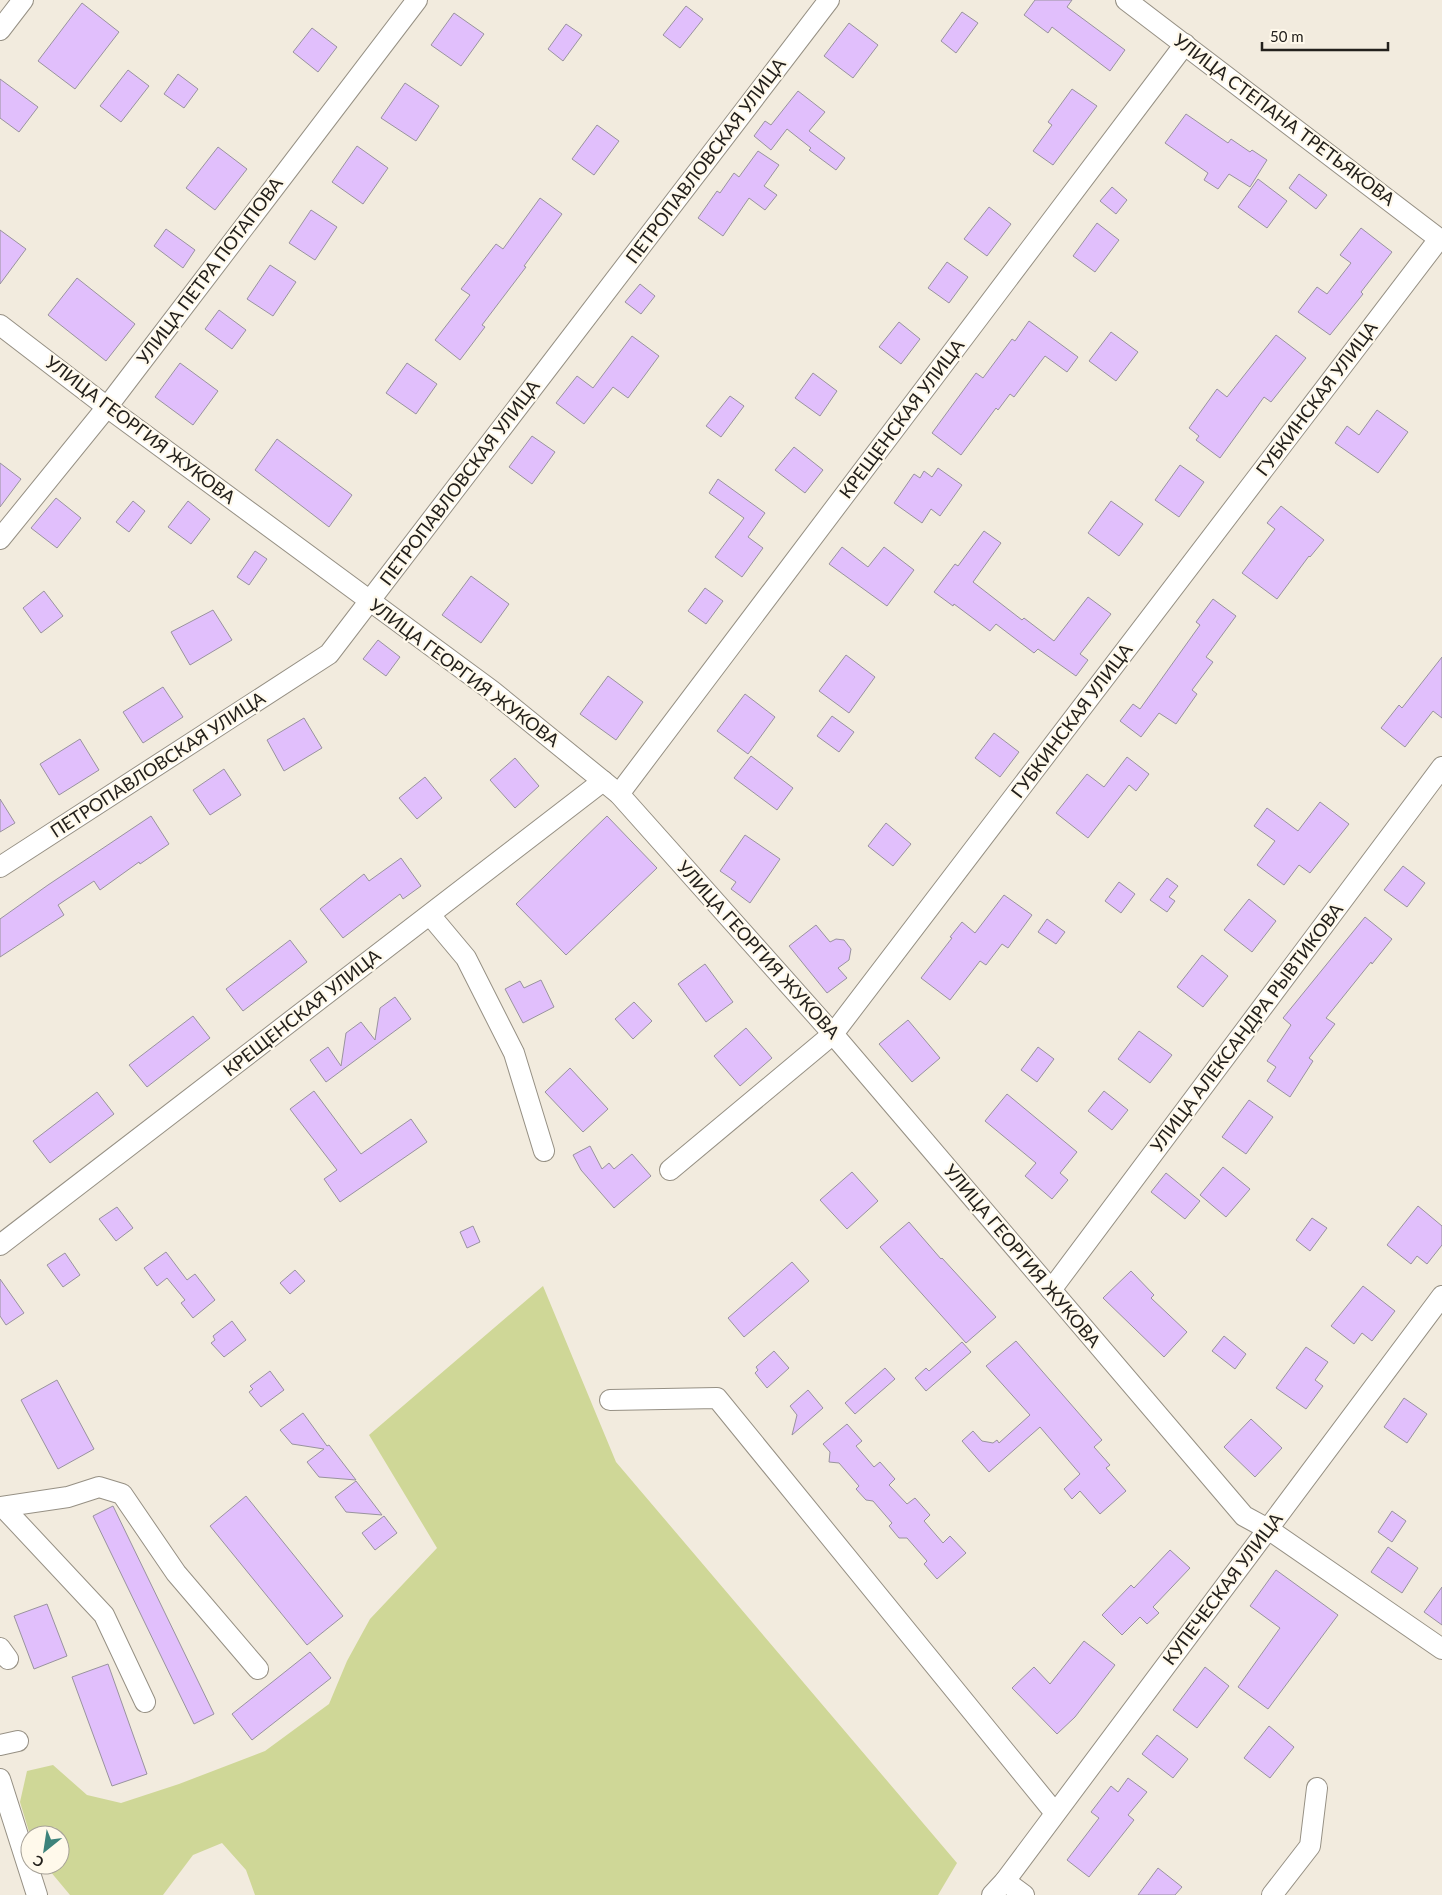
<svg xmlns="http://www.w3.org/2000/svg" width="1442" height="1895" font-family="Lato,sans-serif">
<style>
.green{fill:#cfd797}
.building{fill:#e1bffc;stroke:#99939e}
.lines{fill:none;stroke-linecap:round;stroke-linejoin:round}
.minor-casing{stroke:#969084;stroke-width:22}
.minor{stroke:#fff;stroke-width:20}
.labels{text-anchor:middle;stroke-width:4.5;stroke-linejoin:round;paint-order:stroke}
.street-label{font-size:18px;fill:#23201c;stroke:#fff9eb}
</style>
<rect width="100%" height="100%" fill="#f2ebde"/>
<polygon class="green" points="543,1286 616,1462 957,1863 938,1895 255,1895 246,1870 222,1843 193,1855 163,1895 70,1895 45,1865 60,1865 60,1835 30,1835 20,1802 27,1771 53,1765 87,1795 121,1803 179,1784 265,1751 329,1704 347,1661 370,1619 437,1548 369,1435"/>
<g class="building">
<polygon points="1035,0 1072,0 1067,7 1125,50 1110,71 1052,27 1048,33 1024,15"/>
<polygon points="82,3 119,32 75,89 38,61"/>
<polygon points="686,6 703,19 680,48 663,35"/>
<polygon points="962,12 978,23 956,53 941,41"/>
<polygon points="454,13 484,34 461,66 431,45"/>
<polygon points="849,23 878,45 853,78 824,56"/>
<polygon points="566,24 582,35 563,61 548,49"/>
<polygon points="312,28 337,47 318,72 293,52"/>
<polygon points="128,70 149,86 121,122 100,106"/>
<polygon points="178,74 198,89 184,108 164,94"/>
<polygon points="0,79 38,107 19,132 0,118"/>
<polygon points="405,83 439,106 416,141 381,118"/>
<polygon points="1072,89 1097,106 1053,165 1033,151 1052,125 1048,122"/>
<polygon points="798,91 825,112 809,131 845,158 836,170 809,150 811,148 787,129 771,150 754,136 765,121 771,125"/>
<polygon points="1186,114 1228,143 1231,139 1250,152 1252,150 1267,160 1250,187 1229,174 1218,189 1204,180 1208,173 1165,143"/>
<polygon points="597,125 619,141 594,175 572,159"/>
<polygon points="357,146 388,168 363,204 332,182"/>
<polygon points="218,147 247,169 215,210 186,188"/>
<polygon points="758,151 779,165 764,186 777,195 765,210 749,198 723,236 698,218 717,191 720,193 734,173 739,177"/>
<polygon points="1299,174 1327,195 1316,209 1289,188"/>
<polygon points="1258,179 1287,201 1267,228 1238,207"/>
<polygon points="1112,187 1127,200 1116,214 1100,201"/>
<polygon points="540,198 562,214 524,266 526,267 482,325 485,327 460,360 435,340 470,295 461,289 496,244 503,249"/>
<polygon points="989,207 1011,224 987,256 964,239"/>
<polygon points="311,210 337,227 315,260 289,243"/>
<polygon points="1097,223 1119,240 1095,272 1073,256"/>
<polygon points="1361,228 1392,252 1361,292 1363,294 1330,335 1298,312 1317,287 1327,294 1351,263 1340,255"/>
<polygon points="166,229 195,250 183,268 154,246"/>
<polygon points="0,230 26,249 0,284"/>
<polygon points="947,262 968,277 949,303 928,288"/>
<polygon points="270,265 296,282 273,316 247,299"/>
<polygon points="77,278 135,324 106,361 48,315"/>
<polygon points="640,284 655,296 641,314 625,302"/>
<polygon points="219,310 246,330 232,349 205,329"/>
<polygon points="1029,321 1078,357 1067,372 1045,356 1014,397 1010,394 998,410 996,408 961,455 932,433 976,373 983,378 1012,339 1015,341"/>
<polygon points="899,322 920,339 901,364 879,347"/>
<polygon points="1111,332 1138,352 1116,381 1089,361"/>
<polygon points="1276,335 1306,358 1271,402 1264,397 1220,458 1196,440 1199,436 1189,428 1217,389 1227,397"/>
<polygon points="632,336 659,356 628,398 613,387 584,424 556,403 577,376 593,388"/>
<polygon points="180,363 218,391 193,425 155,397"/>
<polygon points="407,363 437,384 416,414 386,393"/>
<polygon points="813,373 837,391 820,416 795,398"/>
<polygon points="730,396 744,406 721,437 706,426"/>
<polygon points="1377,410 1408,432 1378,473 1335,443 1347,426 1359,435"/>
<polygon points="532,436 555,452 532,484 509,467"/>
<polygon points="277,439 352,495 329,527 255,470"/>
<polygon points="794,447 823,470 805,493 775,470"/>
<polygon points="0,463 21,479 0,507"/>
<polygon points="1180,465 1204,482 1179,517 1155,500"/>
<polygon points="938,468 962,485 940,516 931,509 922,523 894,503 914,474 920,478 924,471 932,477"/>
<polygon points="718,479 765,513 748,537 763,548 742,577 715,557 744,518 709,493"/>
<polygon points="56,498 81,518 57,548 31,528"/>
<polygon points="133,501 145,511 129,532 116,522"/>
<polygon points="188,501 210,519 191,544 168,527"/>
<polygon points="1111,501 1143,524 1119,556 1088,533"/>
<polygon points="1281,506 1324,540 1310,557 1309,556 1277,599 1242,573 1275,529 1267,523"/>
<polygon points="984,531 1001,543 973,582 1022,620 1024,618 1054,641 1088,597 1111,614 1080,654 1088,660 1076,676 1038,649 1034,653 996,624 990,631 954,604 953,606 934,592 955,564 958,566"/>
<polygon points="842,547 868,567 884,547 914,570 887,606 829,564"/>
<polygon points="255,551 267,559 249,585 237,577"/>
<polygon points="471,576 509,604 481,643 442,615"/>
<polygon points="705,588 723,601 706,624 688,611"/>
<polygon points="44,591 63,616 41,633 23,608"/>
<polygon points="1213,599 1236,616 1206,657 1213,662 1192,690 1197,694 1176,724 1159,713 1141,737 1120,721 1133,704 1140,709 1200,625 1196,622"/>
<polygon points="213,610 232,640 190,665 171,632"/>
<polygon points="378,640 400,657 386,676 363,659"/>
<polygon points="846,655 875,677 849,713 819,691"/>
<polygon points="1442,657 1442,718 1433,711 1405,747 1381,728 1399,705 1402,708"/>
<polygon points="608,676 643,702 616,740 580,714"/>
<polygon points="163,687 183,717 143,743 123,712"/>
<polygon points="745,694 775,717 748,754 717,731"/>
<polygon points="832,716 854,732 839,752 817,736"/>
<polygon points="304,718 322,748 284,771 267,740"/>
<polygon points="994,733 1019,752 1000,777 975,758"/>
<polygon points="80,739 99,770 59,795 40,764"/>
<polygon points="751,756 793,788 777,810 734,778"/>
<polygon points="1127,757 1149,774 1136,791 1129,785 1088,838 1056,813 1087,774 1104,787"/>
<polygon points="515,758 539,786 515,808 490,780"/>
<polygon points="224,769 241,795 210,815 193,790"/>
<polygon points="425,777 442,798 417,819 399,798"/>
<polygon points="0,799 15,823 0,832"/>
<polygon points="1320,802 1349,824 1310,873 1299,865 1284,885 1257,865 1275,841 1254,826 1267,808 1298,831"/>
<polygon points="151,816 169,844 140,864 139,862 100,890 94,881 58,905 64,915 0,957 0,919 48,885"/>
<polygon points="607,816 657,868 566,955 516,904"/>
<polygon points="886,823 911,844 893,866 868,846"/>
<polygon points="745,835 780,859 750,903 731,889 736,882 720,871"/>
<polygon points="401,858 421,886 403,899 400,894 343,938 320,909 364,874 369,881"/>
<polygon points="1403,866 1425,883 1407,907 1384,890"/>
<polygon points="1167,878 1178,886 1169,897 1175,901 1167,912 1150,900"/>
<polygon points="1119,882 1135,894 1121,913 1105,901"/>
<polygon points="1004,895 1032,915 1008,948 1002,944 986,965 980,961 950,1000 921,978 952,938 950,937 962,922 975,933"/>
<polygon points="1249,899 1276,921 1252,952 1224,930"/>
<polygon points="1365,917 1392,939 1372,964 1371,962 1326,1018 1335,1024 1309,1058 1313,1061 1290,1097 1267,1081 1276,1067 1267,1061 1291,1025 1283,1018"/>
<polygon points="1047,919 1065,932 1056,944 1038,932"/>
<polygon points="816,925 830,942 836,939 844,940 851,949 849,960 838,968 847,978 827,993 789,946"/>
<polygon points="290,940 307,962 243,1011 226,989"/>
<polygon points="1202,955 1228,976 1203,1007 1177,987"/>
<polygon points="705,964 733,1002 706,1022 678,984"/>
<polygon points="541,980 554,1007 523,1023 505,989 520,981 524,988"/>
<polygon points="395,997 411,1019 326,1082 310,1060 328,1047 341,1066 346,1033 361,1022 375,1040 380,1008"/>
<polygon points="634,1002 652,1021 633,1039 615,1019"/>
<polygon points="193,1016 210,1038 147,1087 129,1065"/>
<polygon points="908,1020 940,1058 912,1082 879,1044"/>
<polygon points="746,1028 772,1058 740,1086 714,1056"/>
<polygon points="1139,1031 1172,1055 1150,1083 1118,1059"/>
<polygon points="1038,1047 1054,1059 1037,1082 1021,1070"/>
<polygon points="570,1068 608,1109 583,1132 545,1092"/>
<polygon points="314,1091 361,1154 411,1119 427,1142 340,1202 324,1179 337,1170 290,1109"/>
<polygon points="1104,1091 1128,1110 1112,1130 1088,1111"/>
<polygon points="97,1092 114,1114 50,1163 33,1141"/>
<polygon points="1007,1094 1077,1152 1060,1173 1068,1180 1052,1199 1025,1176 1036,1163 985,1121"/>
<polygon points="1249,1100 1273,1117 1246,1154 1222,1137"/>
<polygon points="590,1146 602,1169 609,1163 614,1169 632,1154 651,1176 614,1208 581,1170 573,1155"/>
<polygon points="1223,1167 1250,1189 1226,1217 1200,1195"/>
<polygon points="852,1172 878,1201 847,1229 820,1200"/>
<polygon points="1166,1173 1200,1201 1185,1219 1151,1192"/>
<polygon points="1418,1206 1442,1226 1442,1245 1427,1264 1417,1256 1411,1264 1387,1245"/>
<polygon points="117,1207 133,1228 116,1241 99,1219"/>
<polygon points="1312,1218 1327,1228 1310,1251 1296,1240"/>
<polygon points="909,1222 941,1259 942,1258 996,1317 966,1343 880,1247"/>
<polygon points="473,1226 480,1242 467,1248 460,1232"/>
<polygon points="166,1252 187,1280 195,1274 215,1300 193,1318 181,1303 185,1300 167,1278 157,1286 144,1268"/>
<polygon points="65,1253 80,1275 63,1287 47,1265"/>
<polygon points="792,1262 809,1281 744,1337 728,1318"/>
<polygon points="295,1270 305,1281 290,1294 280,1283"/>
<polygon points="1131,1271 1154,1295 1151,1298 1187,1332 1164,1357 1103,1298"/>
<polygon points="0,1279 24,1313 6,1325 0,1316"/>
<polygon points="1363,1286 1395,1311 1372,1341 1362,1333 1354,1344 1331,1326"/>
<polygon points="232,1321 246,1340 224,1357 211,1343 215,1340 213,1336"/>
<polygon points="1224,1336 1246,1354 1235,1369 1212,1351"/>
<polygon points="1016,1341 1102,1440 1094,1447 1110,1465 1106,1468 1126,1491 1100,1514 1080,1491 1072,1499 1064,1489 1080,1474 1040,1427 989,1472 962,1441 973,1431 982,1441 993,1443 997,1440 999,1443 1030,1415 986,1366"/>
<polygon points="962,1342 971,1352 926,1391 915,1378 926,1368 929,1371"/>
<polygon points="1306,1347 1328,1362 1315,1380 1323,1386 1306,1409 1276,1388"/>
<polygon points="774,1351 789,1368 767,1388 755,1373 758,1370 756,1367"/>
<polygon points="885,1368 895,1379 855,1414 845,1403"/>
<polygon points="270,1371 284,1390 261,1407 249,1392 253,1389 250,1386"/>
<polygon points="57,1380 94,1449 58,1469 21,1400"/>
<polygon points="808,1390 823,1408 792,1435 797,1415 790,1406"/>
<polygon points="1404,1398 1427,1414 1407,1443 1384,1427"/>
<polygon points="303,1413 327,1446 329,1445 356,1480 319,1477 307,1462 324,1449 292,1444 280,1430"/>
<polygon points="1251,1419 1282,1448 1255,1477 1224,1447"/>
<polygon points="847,1424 862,1441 856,1446 874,1467 880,1462 895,1479 889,1485 907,1504 915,1498 930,1515 924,1521 943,1543 950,1536 966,1553 937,1579 924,1564 927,1561 907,1538 899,1538 889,1526 892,1523 873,1501 866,1500 856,1489 859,1486 839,1463 829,1462 830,1452 823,1444"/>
<polygon points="356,1481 382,1515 346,1512 335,1497"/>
<polygon points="246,1496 343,1616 307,1645 210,1526"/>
<polygon points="113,1506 214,1714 194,1724 93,1516"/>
<polygon points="1392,1511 1406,1521 1392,1542 1378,1532"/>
<polygon points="384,1516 397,1533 375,1550 362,1533"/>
<polygon points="1388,1547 1418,1568 1402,1593 1371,1572"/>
<polygon points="1170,1550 1190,1568 1153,1607 1159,1613 1147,1624 1140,1617 1122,1635 1102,1615 1131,1585 1134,1588"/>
<polygon points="1276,1570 1338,1615 1268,1709 1238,1687 1280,1628 1250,1606"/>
<polygon points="1442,1587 1442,1625 1424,1612"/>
<polygon points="47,1604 67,1656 34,1669 14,1616"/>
<polygon points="1084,1641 1115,1665 1075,1717 1057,1734 1012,1688 1034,1667 1050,1684"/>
<polygon points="310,1652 331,1678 252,1740 232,1714"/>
<polygon points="108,1664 147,1774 112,1786 72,1677"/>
<polygon points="1205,1667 1229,1686 1197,1728 1173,1710"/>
<polygon points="1269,1726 1294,1747 1270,1778 1244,1758"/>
<polygon points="1157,1735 1188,1759 1173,1778 1142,1754"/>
<polygon points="1128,1778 1147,1792 1128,1815 1134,1820 1089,1877 1067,1860 1099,1818 1091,1812 1111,1786 1118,1792"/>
<polygon points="1158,1868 1182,1887 1175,1895 1138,1895"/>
</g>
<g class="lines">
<defs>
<g id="minor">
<polyline points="1126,0 1442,241"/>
<polyline points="0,30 23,0"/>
<polyline points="0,325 107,407 491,690 619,794 833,1034 1244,1516 1268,1529 1442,1649"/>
<polyline points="0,539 107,407 417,0"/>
<polyline points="619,794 1185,44"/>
<polyline points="0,867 329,654 829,0"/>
<polyline points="430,915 466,958 514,1053 544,1151"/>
<polyline points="670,1170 833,1034 1439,239"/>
<polyline points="0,1245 603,781"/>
<polyline points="1051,1290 1442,767"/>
<polyline points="610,1400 717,1398 1055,1813"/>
<polyline points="0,1507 68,1497 99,1487 122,1494 176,1573 258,1669"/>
<polyline points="3,1507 104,1615 145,1702"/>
<polyline points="0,1648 8,1659"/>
<polyline points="0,1745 18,1741"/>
<polyline points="0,1779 37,1895"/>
<polyline points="1005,1881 1024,1895"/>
<polyline points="992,1895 1005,1881 1442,1296"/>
<polyline points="1272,1895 1310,1846 1317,1788"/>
</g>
</defs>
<use href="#minor" class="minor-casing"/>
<use href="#minor" class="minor"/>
</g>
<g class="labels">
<g class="street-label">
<text transform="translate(1284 120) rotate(37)" y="6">УЛИЦА СТЕПАНА ТРЕТЬЯКОВА</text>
<text transform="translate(706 161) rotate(-53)" y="6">ПЕТРОПАВЛОВСКАЯ УЛИЦА</text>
<text transform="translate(210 271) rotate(-53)" y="6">УЛИЦА ПЕТРА ПОТАПОВА</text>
<text transform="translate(1317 399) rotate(-53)" y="6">ГУБКИНСКАЯ УЛИЦА</text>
<text transform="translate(902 419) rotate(-53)" y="6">КРЕЩЕНСКАЯ УЛИЦА</text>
<text transform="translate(140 430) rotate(37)" y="6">УЛИЦА ГЕОРГИЯ ЖУКОВА</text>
<text transform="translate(460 483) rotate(-53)" y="6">ПЕТРОПАВЛОВСКАЯ УЛИЦА</text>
<text transform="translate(464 673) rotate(37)" y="6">УЛИЦА ГЕОРГИЯ ЖУКОВА</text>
<text transform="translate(1072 721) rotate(-53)" y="6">ГУБКИНСКАЯ УЛИЦА</text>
<text transform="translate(158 765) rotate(-33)" y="6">ПЕТРОПАВЛОВСКАЯ УЛИЦА</text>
<text transform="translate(758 950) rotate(48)" y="6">УЛИЦА ГЕОРГИЯ ЖУКОВА</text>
<text transform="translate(302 1013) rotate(-38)" y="6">КРЕЩЕНСКАЯ УЛИЦА</text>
<text transform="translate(1247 1028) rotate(-53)" y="6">УЛИЦА АЛЕКСАНДРА РЫВТИКОВА</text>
<text transform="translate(1022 1256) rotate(50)" y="6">УЛИЦА ГЕОРГИЯ ЖУКОВА</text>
<text transform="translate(1223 1589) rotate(-53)" y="6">КУПЕЧЕСКАЯ УЛИЦА</text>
</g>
</g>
<g transform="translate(45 1850) rotate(210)"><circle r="24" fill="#fff9eb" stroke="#a7a298"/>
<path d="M0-4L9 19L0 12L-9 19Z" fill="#3d837b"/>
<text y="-8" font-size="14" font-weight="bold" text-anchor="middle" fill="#23201c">С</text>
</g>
<path d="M1262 42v8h126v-8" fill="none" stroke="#23201c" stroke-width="2.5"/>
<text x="1270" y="42" font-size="15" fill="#23201c" stroke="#fff9eb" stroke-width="4" paint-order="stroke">50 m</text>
</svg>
